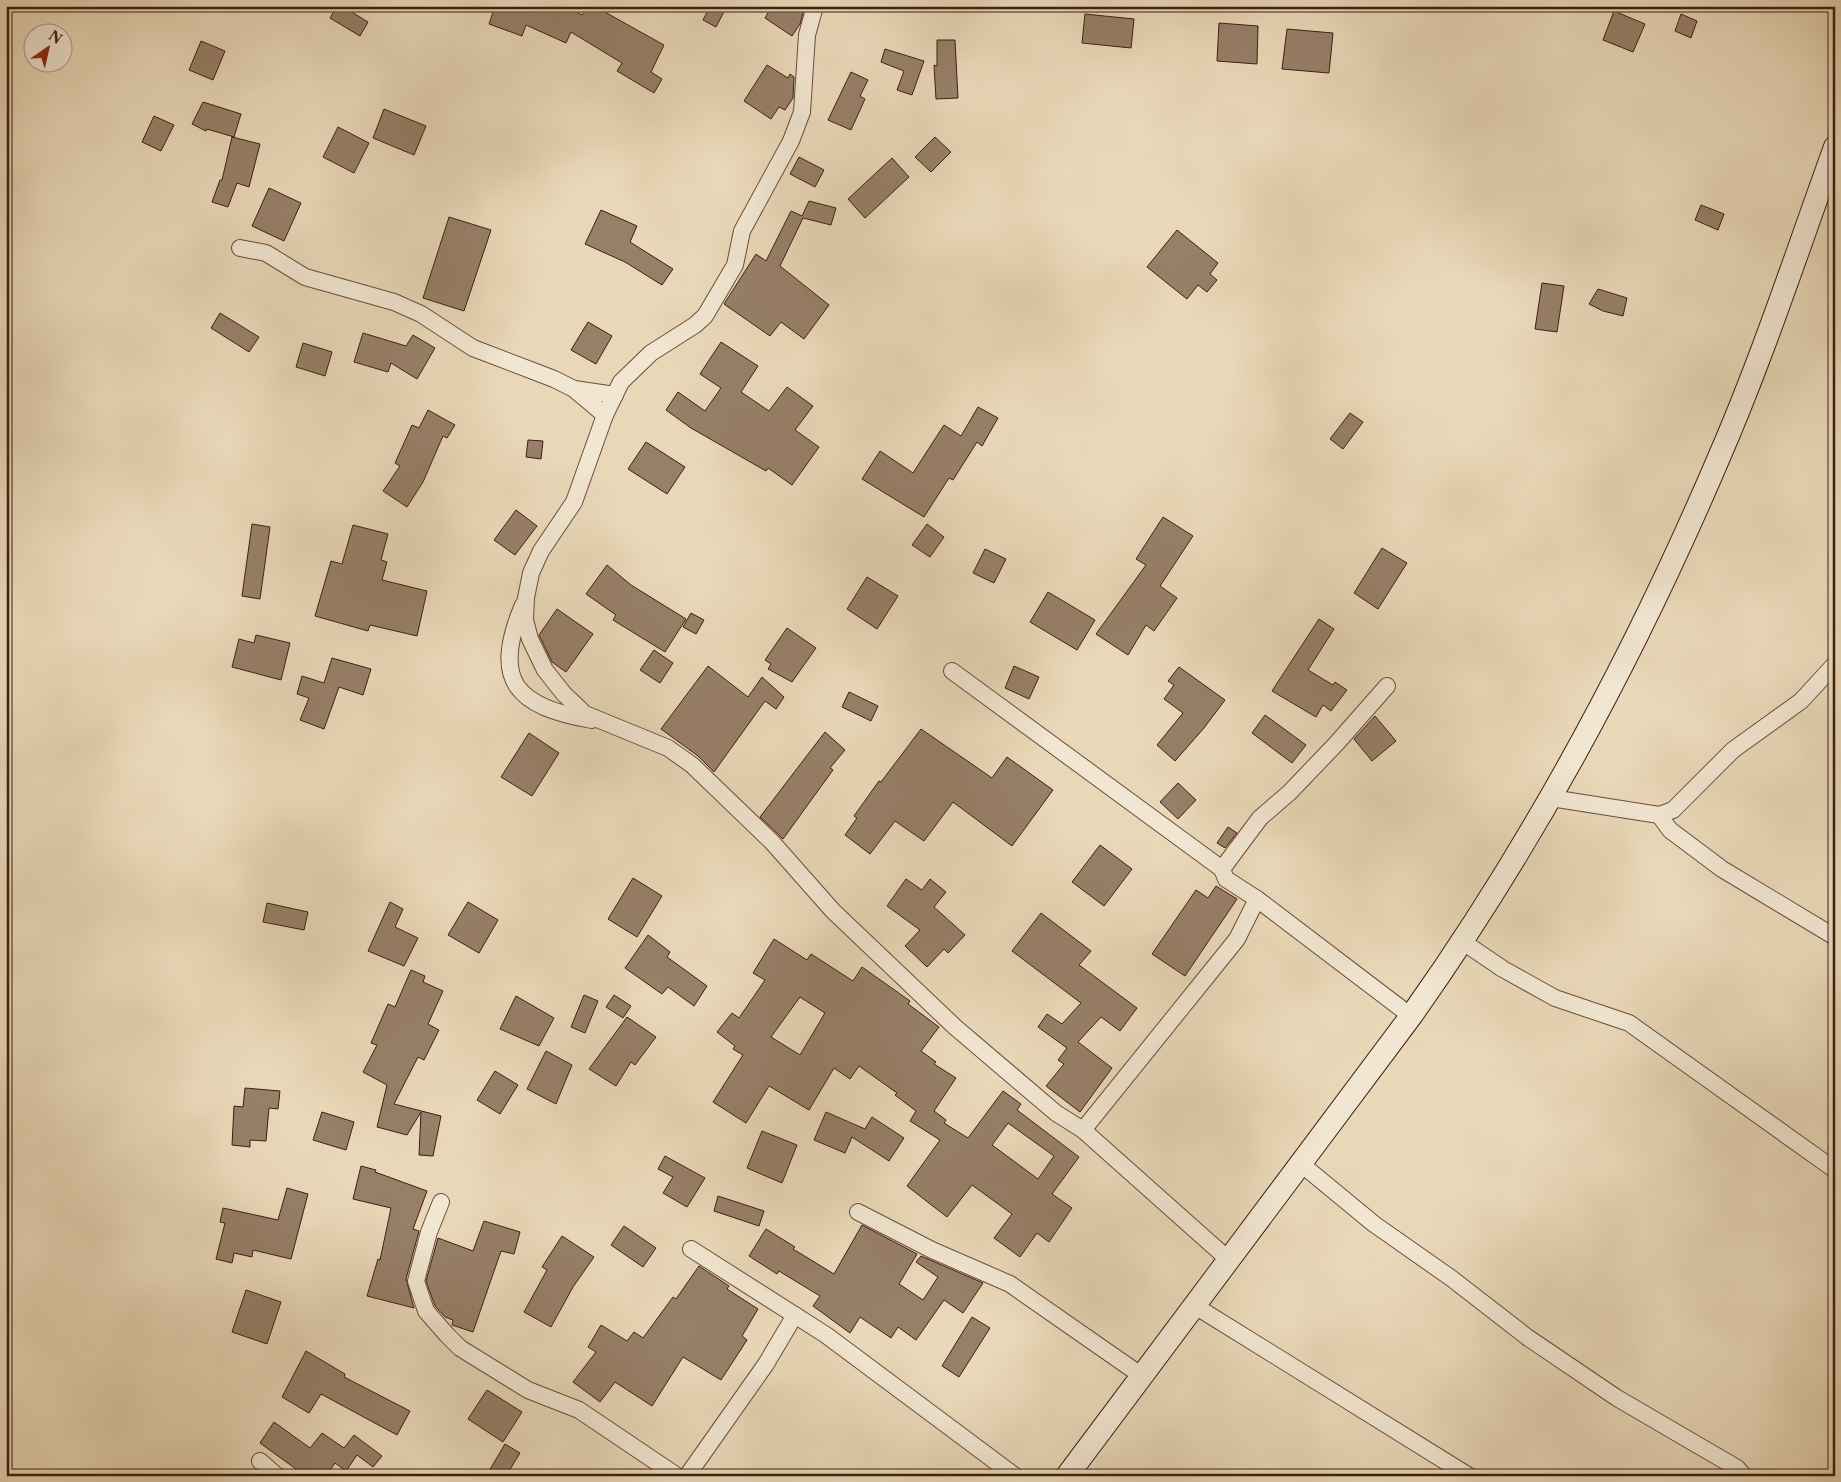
<svg xmlns="http://www.w3.org/2000/svg" width="1841" height="1482" font-family="'Libre Caslon Text',serif">
<style>
.building{fill:#977f68;stroke:#3f1e12;fill-rule:evenodd}
.lines{fill:none;stroke-linecap:round;stroke-linejoin:round}
.street-casing{stroke:#6a4c3c;stroke-width:18}
.secondary-casing{stroke:#3f1e12;stroke-width:24}
.street{stroke:#f1e6d1;stroke-width:16}
.secondary{stroke:#f1e6d1;stroke-width:22}
</style>
<rect width="100%" height="100%" fill="#e9d8b8"/>
<filter id="stains"><feTurbulence type="fractalNoise" baseFrequency=".004" numOctaves="4"/><feColorMatrix values="0 0 0 0 .2 0 0 0 0 .09 0 0 0 0 .02 0 0 0 .5 -.17"/></filter>
<radialGradient id="worn" r=".72"><stop offset=".6" stop-color="#630" stop-opacity="0"/><stop offset="1" stop-color="#630" stop-opacity=".3"/></radialGradient>
<g class="building">
<polygon points="337,6 342,6 368,22 360,36 330,18"/>
<polygon points="495,6 565,6 582,15 588,6 594,6 664,45 651,72 662,79 654,93 617,71 622,63 571,32 566,43 526,25 522,36 489,24"/>
<polygon points="710,6 727,6 716,27 703,20"/>
<polygon points="772,6 805,6 800,24 792,36 765,18"/>
<polygon points="1614,11 1645,24 1633,52 1603,40"/>
<polygon points="1085,14 1134,19 1131,48 1082,43"/>
<polygon points="1681,14 1697,21 1691,38 1675,31"/>
<polygon points="1219,23 1258,26 1257,64 1217,61"/>
<polygon points="1287,29 1333,33 1329,73 1282,69"/>
<polygon points="937,40 955,40 958,98 936,99 934,65 937,66"/>
<polygon points="201,41 225,51 213,80 189,70"/>
<polygon points="885,49 924,61 912,95 897,90 904,71 881,62"/>
<polygon points="767,65 788,78 790,74 794,77 793,98 785,110 779,107 771,119 744,101"/>
<polygon points="851,72 868,80 860,96 865,99 851,130 828,120"/>
<polygon points="203,102 241,114 234,137 207,129 206,131 192,124"/>
<polygon points="384,109 426,126 414,155 373,138"/>
<polygon points="154,116 174,125 161,151 142,142"/>
<polygon points="338,127 369,143 354,173 323,157"/>
<polygon points="232,137 260,144 249,187 237,183 228,207 212,202 220,180 222,180"/>
<polygon points="935,137 951,152 931,172 915,157"/>
<polygon points="799,157 824,170 815,187 790,174"/>
<polygon points="892,158 909,177 865,218 848,199"/>
<polygon points="269,188 301,203 284,241 252,226"/>
<polygon points="809,201 836,208 831,225 803,218 780,266 829,305 804,339 781,322 770,336 724,304 756,254 766,261 791,211 802,216"/>
<polygon points="1701,205 1724,214 1718,230 1695,220"/>
<polygon points="601,210 637,226 630,242 673,269 662,285 625,262 585,244"/>
<polygon points="449,217 491,230 464,311 423,298"/>
<polygon points="1177,230 1218,263 1210,274 1217,280 1207,292 1198,285 1187,299 1147,267"/>
<polygon points="1542,283 1564,286 1557,332 1535,329"/>
<polygon points="1598,289 1627,298 1623,316 1603,311 1589,304"/>
<polygon points="220,313 259,337 249,352 211,328"/>
<polygon points="588,322 612,336 596,364 571,350"/>
<polygon points="363,333 406,346 413,335 435,348 417,379 391,363 388,372 354,362"/>
<polygon points="721,342 758,366 741,392 769,411 787,387 813,406 795,430 819,447 792,485 768,468 766,471 691,428 666,410 678,392 705,411 721,388 700,374"/>
<polygon points="303,343 332,352 325,376 296,367"/>
<polygon points="978,407 998,418 982,446 977,442 953,480 949,478 924,517 862,479 880,451 913,473 944,425 961,436"/>
<polygon points="428,410 455,425 447,438 443,436 423,482 407,507 383,491 400,466 395,463 412,425 419,428"/>
<polygon points="1350,413 1363,422 1343,449 1330,439"/>
<polygon points="528,440 543,441 541,459 526,457"/>
<polygon points="646,442 685,467 667,494 628,469"/>
<polygon points="516,510 537,526 515,555 494,540"/>
<polygon points="1163,517 1193,536 1160,586 1177,598 1154,631 1146,625 1128,655 1096,634 1146,565 1136,559"/>
<polygon points="252,524 270,527 260,599 242,596"/>
<polygon points="927,524 944,537 930,557 912,545"/>
<polygon points="353,525 388,534 381,560 387,562 382,580 427,591 417,636 370,625 368,631 315,616 331,561 342,564"/>
<polygon points="1382,548 1407,563 1378,609 1354,593"/>
<polygon points="985,549 1006,559 994,583 973,573"/>
<polygon points="607,565 631,585 686,619 665,652 613,620 616,615 586,594"/>
<polygon points="867,577 898,596 877,629 847,609"/>
<polygon points="1048,592 1095,620 1077,650 1030,622"/>
<polygon points="557,609 593,634 566,672 552,662 539,635"/>
<polygon points="691,613 704,620 696,634 683,627"/>
<polygon points="1319,619 1334,629 1308,670 1333,685 1335,682 1347,690 1331,711 1323,705 1316,717 1272,691"/>
<polygon points="787,628 816,648 792,682 768,669 771,664 765,660"/>
<polygon points="256,635 290,643 281,680 232,667 239,639 254,643"/>
<polygon points="654,650 673,663 660,683 640,670"/>
<polygon points="332,658 371,669 363,695 339,687 324,729 300,720 309,698 297,694 302,676 324,683"/>
<polygon points="708,666 748,697 762,677 784,697 776,709 765,701 714,772 698,756 661,729"/>
<polygon points="1014,666 1039,677 1029,699 1005,688"/>
<polygon points="1179,667 1225,700 1204,728 1175,761 1157,745 1183,713 1164,699 1174,685 1168,681"/>
<polygon points="849,692 878,706 871,721 842,707"/>
<polygon points="1265,715 1306,745 1292,763 1252,733"/>
<polygon points="1375,716 1396,741 1372,761 1354,739"/>
<polygon points="921,729 992,778 1007,757 1053,790 1012,846 953,802 924,841 895,821 870,854 845,835 857,818 854,816 879,781 881,782"/>
<polygon points="825,732 845,750 830,768 833,770 783,839 760,817"/>
<polygon points="529,733 559,753 532,796 501,777"/>
<polygon points="1178,783 1196,800 1178,819 1160,802"/>
<polygon points="1228,827 1237,833 1225,848 1217,843"/>
<polygon points="1100,845 1132,869 1104,906 1072,882"/>
<polygon points="633,878 662,896 637,937 608,919"/>
<polygon points="906,879 922,890 930,879 946,892 934,907 965,935 948,953 944,949 927,967 905,946 920,930 887,906"/>
<polygon points="1216,886 1237,899 1185,976 1152,954 1196,890 1208,898"/>
<polygon points="390,902 403,909 395,927 418,938 404,966 368,951"/>
<polygon points="468,902 498,920 479,953 448,935"/>
<polygon points="267,903 308,912 304,930 263,922"/>
<polygon points="1041,913 1091,951 1079,965 1137,1008 1120,1031 1101,1017 1078,1042 1112,1068 1080,1112 1046,1086 1064,1064 1058,1060 1067,1048 1038,1027 1047,1014 1062,1024 1081,1003 1012,951"/>
<polygon points="648,935 670,952 667,957 707,986 694,1006 668,987 662,994 625,968"/>
<path d="M774,939L807,960L811,954L853,981L862,967L910,1001L908,1004L939,1027L921,1051L936,1062L934,1064L956,1078L934,1111L946,1120L944,1123L968,1138L1003,1091L1021,1104L1017,1110L1079,1157L1052,1194L1072,1208L1049,1242L1037,1233L1020,1257L994,1238L1012,1214L972,1185L947,1217L907,1186L940,1140L910,1121L916,1111L895,1095L897,1093L859,1066L850,1079L834,1068L809,1110L769,1086L746,1123L713,1102L743,1055L733,1049L735,1046L717,1032L732,1013L739,1018L765,980L753,973ZM800,997L825,1013L800,1055L771,1037ZM1008,1123L1054,1156L1038,1179L992,1145Z"/>
<polygon points="411,970 425,976 423,982 443,991 428,1024 439,1030 424,1060 418,1057 394,1104 441,1116 433,1156 419,1155 421,1112 407,1135 377,1127 387,1085 363,1072 377,1045 371,1043 388,1004 395,1007"/>
<polygon points="584,995 598,1001 585,1033 571,1027"/>
<polygon points="614,995 631,1006 623,1018 606,1007"/>
<polygon points="516,996 554,1018 539,1046 500,1029"/>
<polygon points="627,1017 656,1037 635,1065 631,1062 616,1086 589,1069"/>
<polygon points="546,1051 572,1065 556,1104 527,1089"/>
<polygon points="495,1071 518,1085 500,1114 477,1100"/>
<polygon points="245,1088 280,1091 278,1109 269,1108 266,1141 250,1140 250,1147 232,1145 234,1106 243,1107"/>
<polygon points="322,1112 354,1122 346,1150 313,1140"/>
<polygon points="826,1112 865,1129 872,1117 904,1138 889,1161 852,1137 845,1153 814,1140"/>
<polygon points="762,1131 797,1145 782,1183 747,1168"/>
<polygon points="665,1156 705,1178 687,1207 663,1193 673,1177 658,1169"/>
<polygon points="361,1166 376,1170 375,1172 427,1191 413,1229 419,1231 406,1279 414,1308 367,1296 378,1259 380,1260 391,1208 353,1199"/>
<polygon points="287,1188 308,1194 291,1259 253,1250 252,1257 234,1253 232,1263 216,1259 225,1223 220,1222 223,1208 278,1220"/>
<polygon points="718,1196 764,1211 759,1226 714,1211"/>
<polygon points="484,1221 520,1232 514,1254 501,1251 473,1332 452,1325 453,1320 445,1317 435,1306 426,1281 438,1238 473,1251"/>
<polygon points="862,1225 917,1254 899,1284 923,1300 938,1277 916,1262 921,1256 983,1283 963,1313 944,1300 916,1340 898,1327 891,1338 860,1317 850,1333 813,1306 820,1296 779,1271 777,1274 749,1256 766,1229 795,1247 793,1249 834,1274"/>
<polygon points="624,1226 656,1248 643,1267 611,1245"/>
<polygon points="562,1236 594,1257 573,1287 551,1327 524,1312 547,1270 542,1267"/>
<polygon points="699,1266 729,1286 727,1289 758,1309 742,1336 747,1340 721,1380 683,1357 652,1406 615,1382 600,1402 573,1382 596,1352 588,1347 601,1325 627,1341 634,1332 643,1338 673,1297 676,1299"/>
<polygon points="246,1290 281,1302 267,1344 232,1332"/>
<polygon points="972,1317 990,1328 959,1377 942,1366"/>
<polygon points="306,1351 345,1374 344,1377 410,1411 397,1435 321,1394 309,1413 282,1397"/>
<polygon points="487,1390 522,1412 503,1442 468,1419"/>
<polygon points="274,1422 310,1448 322,1433 344,1448 354,1435 382,1456 373,1467 357,1455 346,1471 335,1463 326,1476 291,1476 296,1469 260,1443"/>
<polygon points="505,1444 520,1453 506,1476 486,1476"/>
</g>
<g class="lines">
<defs>
<g id="street">
<polyline points="815,6 807,35 802,112 791,141 742,231 735,265 705,316 695,325 651,353 621,382 605,415 574,502 541,551 531,573 526,598 525,620 530,639 545,670 564,694 585,714 668,748 692,765 772,842 833,911 955,1027 1056,1113 1083,1130 1229,1260"/>
<polyline points="240,248 266,253 305,277 394,302 421,314 473,348 554,379 574,389 605,415"/>
<polyline points="574,389 615,395"/>
<path d="M523,605C491,681 516,707 592,720"/>
<polyline points="952,671 1222,869"/>
<polyline points="1387,686 1336,744 1289,793 1260,818 1222,869 1226,879 1257,899 1411,1016"/>
<polyline points="1551,798 1659,815 1673,810 1733,750 1801,701 1835,664"/>
<polyline points="1659,815 1670,830 1722,869 1835,937"/>
<polyline points="1463,942 1503,969 1555,998 1629,1023 1835,1170"/>
<polyline points="1083,1130 1237,939 1257,899"/>
<polyline points="1300,1163 1374,1224 1451,1278 1527,1337 1617,1398 1737,1468 1744,1476"/>
<polyline points="441,1202 429,1232 416,1281 426,1311 447,1335 460,1348 528,1390 579,1410 677,1476"/>
<polyline points="858,1212 932,1250 1010,1284 1142,1376"/>
<polyline points="691,1249 826,1335 1015,1476"/>
<polyline points="1195,1306 1469,1476"/>
<polyline points="260,1461 277,1476"/>
<polyline points="687,1476 766,1364 795,1315"/>
</g>
<path id="secondary" d="M1067,1476L1411,1016C1533,844 1634,656 1717,462C1762,359 1797,252 1835,147"/>
</defs>
<use href="#street" class="street-casing"/>
<use href="#secondary" class="secondary-casing"/>
<use href="#street" class="street"/>
<use href="#secondary" class="secondary"/>
</g>
<rect width="1841" height="1482" fill="none" stroke="#e9d8b8" stroke-width="25"/>
<rect x="8" y="8" width="1826" height="1467" fill="none" stroke="#3f1e12" stroke-width="2.5"/>
<rect x="12" y="12" width="1816" height="1457" fill="none" stroke="#3f1e12"/>
<g transform="translate(48 48) rotate(34)"><circle r="24" fill="#f1e6d1" stroke="#aa9685"/>
<path d="M0-4L9 19L0 12L-9 19Z" fill="#8f2418"/>
<text y="-8" font-size="14" font-weight="bold" text-anchor="middle" fill="#3f1e12">N</text>
</g>
<rect width="100%" height="100%" filter="url(#stains)"/>
<rect width="100%" height="100%" fill="url(#worn)"/>
</svg>
